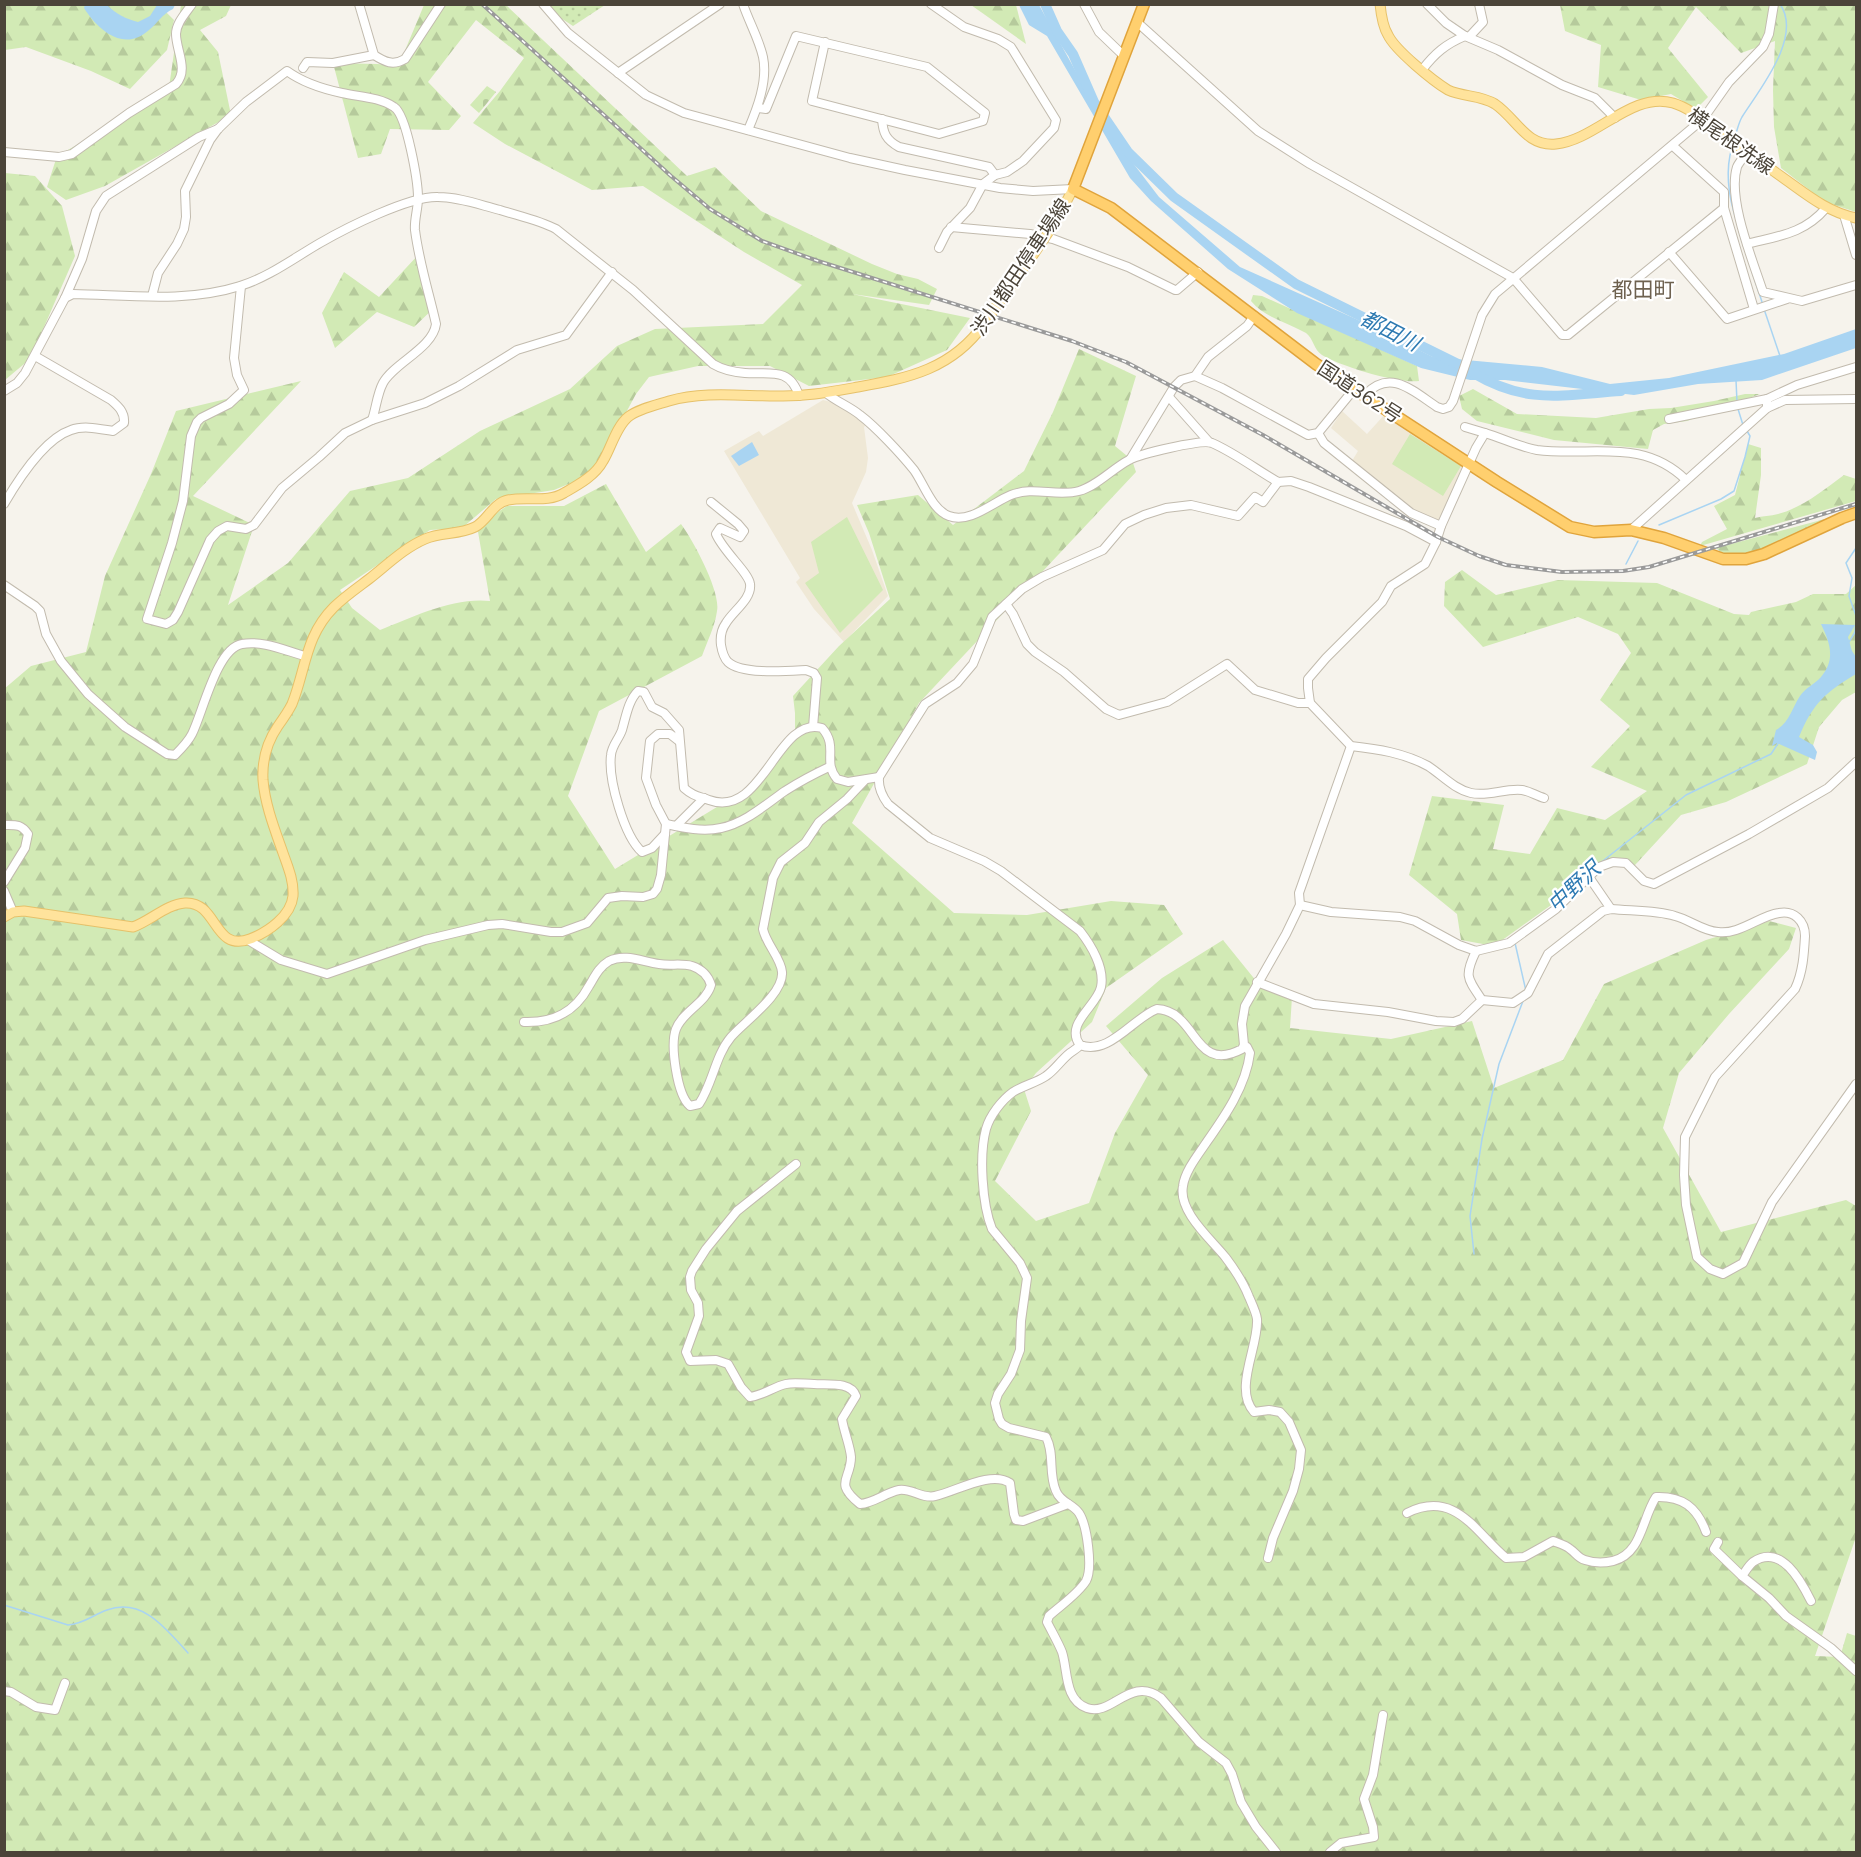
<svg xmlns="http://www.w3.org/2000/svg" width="1861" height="1857" font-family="'Nunito Sans','Noto Sans JP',sans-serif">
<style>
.education{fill:#efe8d6}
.green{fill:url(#green-dots)}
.forest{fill:url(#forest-firs)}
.cemetery{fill:url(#cemetery-stones)}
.pitch{fill:#d2eab5}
.water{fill:#a9d4f2}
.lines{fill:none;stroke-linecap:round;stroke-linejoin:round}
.stream{stroke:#a9d4f2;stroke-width:1.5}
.river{stroke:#a9d4f2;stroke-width:10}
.minor-casing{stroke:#c2bbae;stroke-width:10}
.major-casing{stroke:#e6c16a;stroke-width:11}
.highway-casing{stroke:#e0a43c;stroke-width:13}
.minor{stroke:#fff;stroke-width:8}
.major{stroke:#ffe39c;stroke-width:9}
.highway{stroke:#ffcf6e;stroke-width:10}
.rail-casing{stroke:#9a9a9a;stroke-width:4}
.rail{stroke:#fff;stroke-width:1.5;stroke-dasharray:4.5;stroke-linecap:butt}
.major-bridge-casing{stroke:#e6c16a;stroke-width:11;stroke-linecap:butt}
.major-bridge{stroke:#ffe39c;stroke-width:9}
.labels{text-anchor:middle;stroke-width:4.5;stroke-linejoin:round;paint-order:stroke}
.street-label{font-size:20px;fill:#4b4439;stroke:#fff}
.neighbourhood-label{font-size:21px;fill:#6e6250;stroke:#fff}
.water-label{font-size:21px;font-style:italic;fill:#2e7ab2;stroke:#fff}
</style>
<defs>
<pattern id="green-dots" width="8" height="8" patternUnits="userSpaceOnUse" patternTransform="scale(1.5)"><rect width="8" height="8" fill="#d2eab5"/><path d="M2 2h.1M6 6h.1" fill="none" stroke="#b6ca9c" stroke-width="1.8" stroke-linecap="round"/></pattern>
<pattern id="forest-firs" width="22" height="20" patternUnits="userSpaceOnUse" patternTransform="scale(1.5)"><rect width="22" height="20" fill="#d2eab5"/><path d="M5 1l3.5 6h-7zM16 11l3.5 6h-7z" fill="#b6ca9c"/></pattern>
<pattern id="cemetery-stones" width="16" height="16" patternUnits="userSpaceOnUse" patternTransform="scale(1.5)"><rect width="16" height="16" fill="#d2eab5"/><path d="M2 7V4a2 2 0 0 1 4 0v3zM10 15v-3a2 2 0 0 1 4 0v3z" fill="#b6ca9c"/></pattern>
</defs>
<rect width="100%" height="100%" fill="#f6f3ec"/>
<g class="education">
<polygon points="823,400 835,403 868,423 864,427 868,458 866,472 852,503 872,550 888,596 844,642 814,609 796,582 800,578 724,451 759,431 763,436"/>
<polygon points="1342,411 1367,434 1386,413 1466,465 1439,522 1407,507 1352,461 1358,451 1331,428"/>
</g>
<polygon class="green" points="549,5 605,4 605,5 573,26 556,15"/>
<g class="forest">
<polygon points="5,5 159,5 174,20 167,50 130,89 91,71 26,47 5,50"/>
<polygon points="181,5 231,5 226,16 200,30 218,52 231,115 105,186 66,200 47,187 57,156 168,94"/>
<path d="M424,5H506L687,176L715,167L761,211L872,264L897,274L918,279L937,289L929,305L852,294L970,318L947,350L887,377L809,386L770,366H698L649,377L636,394L593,474L554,490L496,499L462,528L430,530L340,590L352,608L380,630C413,617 453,597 490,601L477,526L507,506H564L606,484L646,552L681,524C693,540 721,592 717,611C715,626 707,642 702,656L599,711L568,796L615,869L758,782L795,735V713L793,696L839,646L890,599L869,533L857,505L918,495L953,525L1024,471L1053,412L1079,349L1136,376L1115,446L1132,460L1136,472L919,703L852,823L954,913L1027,915L1111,901L1164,905L1183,934L1106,988L1092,1022L1036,1073L1024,1089L1031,1111L995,1181L1036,1221L1089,1203L1115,1133L1148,1075L1106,1026L1162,978L1223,940L1261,987L1292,997L1290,1028L1391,1039L1472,1021L1494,1088L1563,1060L1604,984L1706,940L1769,921L1796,928L1789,949L1729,1014L1679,1073L1663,1128L1721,1232L1846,1200L1856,1206V1537L1815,1656L1840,1657L1847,1633L1856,1636V1852H5L4,689L31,666L86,652L105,576L151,474L176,411L301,381L193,496L254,525L228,605L288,563L350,491L408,478L480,431L570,389L617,346L655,329L763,324L802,285L744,252L643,186L592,190L505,144L473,123L500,91L524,58L476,20L428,82L461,116L449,130L390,129L381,154L358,158L333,63L377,64L401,66L406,48Z"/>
<polygon points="971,5 1016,5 1026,44"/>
<polygon points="1560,5 1856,5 1856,212 1825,202 1781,168 1774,127 1773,90 1775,41 1741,53 1696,7 1668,48 1708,97 1696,109 1671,94 1641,100 1598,87 1601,45 1565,31"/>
<polygon points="5,173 35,176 62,206 75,256 30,359 5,380"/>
<polygon points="419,254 435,307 414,327 377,312 335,348 322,313 344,272 379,297"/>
<path d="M1253,295L1262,296L1417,366L1419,381C1398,384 1340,366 1322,355C1314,350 1313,338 1306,333C1287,322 1265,318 1251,301Z"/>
<polygon points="1473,389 1517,414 1596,418 1649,409 1671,408 1714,401 1745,394 1760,394 1687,421 1664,424 1653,430 1648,449 1554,440 1477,421 1462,409 1459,396"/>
<path d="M1748,444L1761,448V475L1755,518C1762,516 1771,516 1778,514C1802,508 1825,489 1844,475L1856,479V501L1700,546L1702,542L1727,529L1714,506L1735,495Z"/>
<polygon points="1825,519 1802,533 1753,554 1724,555 1716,548"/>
<polygon points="1462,570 1496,595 1558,580 1657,583 1734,614 1749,615 1751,612 1796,602 1813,594 1846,594 1856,585 1856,692 1842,700 1819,727 1807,764 1726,802 1681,815 1635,865 1607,865 1494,946 1461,940 1457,914 1409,875 1432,796 1504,805 1493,849 1530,854 1557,808 1605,820 1647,791 1591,767 1630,726 1600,700 1631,653 1618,634 1578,617 1483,647 1444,606 1445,582"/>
</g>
<polygon class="cemetery" points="487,86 496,92 479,113 470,105"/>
<g class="pitch">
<polygon points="1410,434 1461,466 1443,496 1392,464"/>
<polygon points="847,517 883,590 840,633 805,583 819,573 811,542"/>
</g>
<g class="water">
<path d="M85,5H107C116,14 126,19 138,22L150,16L157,5H175L173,9C162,14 158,23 149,30C124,53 98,30 84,8Z"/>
<polygon points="1019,5 1039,5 1110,133 1159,197 1240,267 1356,319 1433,357 1542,367 1610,384 1669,378 1784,354 1856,329 1856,348 1762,380 1698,384 1634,395 1505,380 1470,380 1421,368 1297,313 1228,269 1151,201 1130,178 1047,36 1029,25"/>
<polygon points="752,442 759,455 739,466 731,456"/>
<path d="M1821,624L1855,625L1848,637L1852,651L1856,657V674C1826,692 1813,703 1799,737L1813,745L1817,752L1815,760L1777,743L1772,746L1776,730C1789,723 1792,708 1800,696C1805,688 1815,684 1821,677C1836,659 1830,643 1821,624Z"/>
</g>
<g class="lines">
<g class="stream">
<path d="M1734,139C1737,132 1738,124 1742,117C1759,90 1803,37 1780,4"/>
<path d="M1732,147C1725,171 1729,199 1737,222"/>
<polyline points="1741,238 1763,305"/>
<polyline points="1764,309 1780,356"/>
<polyline points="1736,380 1737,402"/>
<polyline points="1738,409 1743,425"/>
<polyline points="1659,525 1721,499 1734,491 1745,457 1750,436 1747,431"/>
<polyline points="1856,548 1846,563 1852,578 1849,596 1856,616"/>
<polyline points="1626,564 1638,541"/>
<polyline points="1849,642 1855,632 1856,619"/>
<polyline points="1599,864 1686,795 1771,754 1779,742"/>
<polyline points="1515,943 1526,991"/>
<polyline points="1474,1254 1470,1216 1482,1139 1499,1064 1523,1001"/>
<path d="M4,1605L68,1625C83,1624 93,1615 107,1610C143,1597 167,1630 188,1653"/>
</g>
<g class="river">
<polyline points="1045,4 1057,31 1073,54 1094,102 1128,152 1174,197 1296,284 1460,365"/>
<path d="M1473,373C1527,405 1561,395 1621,391"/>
</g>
<defs>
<g id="minor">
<path d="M359,4L374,55C385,62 393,66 405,59L441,4"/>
<polyline points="543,4 568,33 646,95 684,113 850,158 905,170 1000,188 1033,191 1073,189"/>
<path d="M743,4C749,22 759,39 763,57C768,81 757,109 748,130"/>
<polyline points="931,4 964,27 998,39 1011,47 1056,120 1054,128 1023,161 1007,172 995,175 983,184 970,208 947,232 939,248"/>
<polyline points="1084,4 1099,32 1123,55"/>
<polyline points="1427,4 1446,23 1465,36 1498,50 1562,85 1595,98 1615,118"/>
<polyline points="1138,23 1258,131 1310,164 1513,278 1562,335 1568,335 1724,208"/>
<polyline points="1469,37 1483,22 1479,4"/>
<polyline points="303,68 307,62 333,63 374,55"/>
<path d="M1422,70C1435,53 1446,44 1465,36"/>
<polyline points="618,73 720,4"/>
<polyline points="758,108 766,109 796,36 927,67 985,113 983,121 939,134 812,101 825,42"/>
<path d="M882,119C883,133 886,140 899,147L989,167L995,175"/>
<polyline points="1673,146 1724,192 1724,208 1754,309"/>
<path d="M4,152L59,157L72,154L129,113L176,84C189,70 176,50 176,34C176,23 186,13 192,4"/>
<path d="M1748,152C1744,157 1739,162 1737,167C1727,199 1753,261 1763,292L1802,301L1856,285"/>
<polyline points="1844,215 1856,255"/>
<polyline points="951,227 1030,234 1053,239 1128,267 1175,290 1177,290 1198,272"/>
<path d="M1747,244C1778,236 1804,234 1826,208"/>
<polyline points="1669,252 1727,319 1787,299"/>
<polyline points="241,286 234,358 237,375 244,390 229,404 201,418 197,422 191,436 183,501 172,543 147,619 166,624 173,620 178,612 210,540 218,531 227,526 246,529 254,525 282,488 319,457 345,433 372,420 425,403 459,386 517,350 566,335 612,272"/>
<path d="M152,296L158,273L177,244L184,229L186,217L185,191L210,140L218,129L246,102L287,71C302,82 323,89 342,93C360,97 379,97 394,107C407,115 418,182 418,198C418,209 414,220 415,230C419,262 429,293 436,324C433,348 394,363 383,383C377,394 376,409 372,420"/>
<polyline points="65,298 82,259 96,211 106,196 199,137 218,129"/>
<polyline points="1195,376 1222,388 1308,435 1318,433 1355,388"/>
<path d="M4,391L17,383L25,373L65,298L73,294C127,295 187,303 240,286C269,277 294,258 320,243C346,228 409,196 438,197C459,197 480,205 500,210C519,216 539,220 556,229L633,290L713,364C723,370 733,372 745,373C768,375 790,366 799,396"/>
<path d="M826,393C837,402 849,406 860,415C876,427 901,454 914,470C924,484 932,510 949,516C970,524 993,502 1011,495C1033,486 1057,497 1079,491C1097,486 1112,469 1129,460C1139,454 1202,439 1212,443C1235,453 1257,470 1278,482L1291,481L1309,487L1406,526L1436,542"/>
<path d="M1365,395C1390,368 1413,391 1437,407L1443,409L1449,407L1453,401L1482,315L1495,294L1703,119L1729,82L1763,47L1769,34L1774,4"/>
<polyline points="1169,397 1209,442"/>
<polyline points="1767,408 1767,399 1797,385 1856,367"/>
<polyline points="1669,419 1767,399"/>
<polyline points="1465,427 1485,433"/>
<polyline points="1318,433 1324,443 1411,513 1441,526"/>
<polyline points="1131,458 1174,387 1181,380 1195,376 1208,357 1247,326 1254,316"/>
<path d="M711,502L738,524L744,531L740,537L720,528L716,534C723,551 749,573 750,584C752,599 733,611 726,623C721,630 720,637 721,645C722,651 724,658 728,662C742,675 788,671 806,670L814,673L817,678L813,727"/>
<path d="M4,504C18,480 44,439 71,430C84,425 100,429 113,431L124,423C125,412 118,406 111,400L35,356"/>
<polyline points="1631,530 1767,408 1785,400 1856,399"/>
<path d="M4,585L35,606L40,611L46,634L61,661L88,694L125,727L167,754L175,755C181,749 188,742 192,734C203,712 217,648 242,644C262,640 286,651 305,656"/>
<polyline points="1006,604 1013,614 1027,644 1035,652 1064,672 1106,709 1119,715 1167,702 1227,664 1255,690 1298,703 1310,703"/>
<path d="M1544,798C1537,796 1529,791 1522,790C1505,788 1488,797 1471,793C1454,789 1442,775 1428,766C1404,753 1378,749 1351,746L1310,703L1308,688V679L1326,658L1382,602L1391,586L1425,564L1436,542L1441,526L1476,448L1485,433C1502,438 1520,447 1537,450C1591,457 1642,437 1686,480"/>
<path d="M666,824C684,828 703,832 721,828C745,823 765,805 785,791C799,782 814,774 829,767"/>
<path d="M4,825C16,825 21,824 28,834L25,848L4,882"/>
<polyline points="676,826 704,798"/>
<path d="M665,834L652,848L642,852C624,836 608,779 611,755C612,745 619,739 622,730C626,717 628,701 638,691L644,692L652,707L664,713L679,730L684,788C693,796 698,796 709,800C763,820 777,715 822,728C839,747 822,761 837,779L848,782L879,777"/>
<polyline points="1589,877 1611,909"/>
<polyline points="4,891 13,912"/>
<polyline points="1300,905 1331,912 1400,917 1415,921 1459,945 1476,951 1509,943 1556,909 1599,867 1613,862 1626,863 1644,881 1654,884 1749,834 1828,788 1856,762"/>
<polyline points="248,940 281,960 327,974 425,940 488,925 502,924 551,932 562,932 587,923 608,898 622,896 643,897 653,894 657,889 661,875 666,824 656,805 646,778 650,741 658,734 670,734 679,741"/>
<path d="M1476,951C1464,976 1467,978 1482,1000L1513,1003L1528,993L1548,954L1603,911L1611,909C1632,911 1656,910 1675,916C1690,920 1703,931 1718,932C1739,935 1759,916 1779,913C1794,910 1805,921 1805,936C1804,954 1803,972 1795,989L1715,1077L1685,1137L1684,1175L1686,1205L1697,1257L1710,1269L1723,1274L1743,1263L1772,1202L1856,1084"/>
<polyline points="1257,982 1314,1004 1388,1012 1436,1021 1454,1022 1462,1019 1482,1000"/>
<path d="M524,1022C554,1023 575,1012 589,986C595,976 599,967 609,961C625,953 643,962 659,964C670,966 681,963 692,966C701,969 708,975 711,985C706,1003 683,1011 676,1029C670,1045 677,1095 690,1106L699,1104C713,1083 715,1056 731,1037C745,1021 784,994 782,972C781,958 766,944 763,929L773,878L781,862L805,843L819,822L847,799L865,780"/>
<path d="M1080,1045C1077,1049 1074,1050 1070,1053C1061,1060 1055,1070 1046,1076C1036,1083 1024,1085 1013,1092C1002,1100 990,1115 986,1129C979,1155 982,1204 992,1229L1020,1263L1027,1278L1021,1321L1020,1350L1011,1374L998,1394L995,1403L999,1419L1002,1424L1009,1428L1046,1437C1055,1454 1048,1473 1056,1491C1060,1502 1073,1504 1079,1513C1087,1525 1093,1568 1086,1581C1078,1594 1060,1606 1049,1616L1047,1622C1052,1632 1058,1642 1062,1652C1068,1670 1064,1700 1087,1708C1112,1717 1130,1675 1161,1698L1199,1742L1226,1763L1232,1774L1241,1802L1256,1827L1276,1852"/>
<path d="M1244,1045L1242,1049C1193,1075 1198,1011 1157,1009C1133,1018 1109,1056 1080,1045C1064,1024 1097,1006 1101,987C1105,968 1091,945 1080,931L1001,871L984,861L930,838L888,804C882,796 878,787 879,777L925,704L957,683L973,664L992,617L1022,589L1042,577L1103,550L1125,524L1144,515L1166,508L1191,505L1238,516L1255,497L1263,502L1278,482"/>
<path d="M796,1164L737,1211L706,1249L692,1271L690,1277L691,1290L698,1303L699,1316L686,1352L690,1361L716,1360L728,1364L741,1387L750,1397C764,1395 773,1387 786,1384C794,1382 805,1384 814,1384C827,1385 851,1381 856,1396L842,1419C844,1432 850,1445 851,1457C851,1480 833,1482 860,1504C874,1503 885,1493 899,1490C912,1488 921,1499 935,1496C955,1492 991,1470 1010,1483L1014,1514L1016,1520L1023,1521L1068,1504"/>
<path d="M1407,1513C1455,1489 1475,1532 1506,1558L1524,1557L1553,1541C1558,1543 1566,1545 1570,1549C1576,1553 1578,1558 1585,1560C1594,1563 1604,1563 1613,1561C1642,1554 1642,1518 1656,1497C1682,1496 1697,1507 1706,1532"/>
<polyline points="1718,1542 1714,1549 1742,1576 1769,1598 1786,1616 1831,1648 1856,1671"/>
<path d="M1268,1558L1273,1538L1293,1491L1299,1469L1301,1450L1289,1422L1280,1412L1269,1410L1254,1412C1233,1389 1259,1346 1257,1319C1256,1312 1252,1304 1249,1297C1244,1284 1235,1270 1226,1258C1212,1240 1178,1212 1183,1186C1185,1171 1198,1155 1206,1143C1225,1116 1246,1086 1250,1053L1247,1047L1244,1045L1242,1024L1245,1006L1286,934L1300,905L1299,893L1351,746"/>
<path d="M1742,1576C1745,1572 1749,1565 1753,1562C1781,1543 1801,1581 1811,1601"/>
<polyline points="4,1691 11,1692 36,1707 55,1710 65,1683"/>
<polyline points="1330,1852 1341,1843 1374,1837 1373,1827 1364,1799 1373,1775 1383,1715"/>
</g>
<g id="major">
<path d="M1380,4C1381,14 1383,27 1388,35C1395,50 1433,81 1448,90C1463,97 1481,95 1495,104C1517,119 1526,147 1556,144C1596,140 1632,91 1673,103C1690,108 1705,122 1719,132C1740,147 1761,162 1782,177C1806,194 1827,212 1856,218"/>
<polyline points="1056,221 1073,189"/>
<polyline points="997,305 1033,255"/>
<path d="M4,917L13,912L24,911L133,927C150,921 167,904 185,903C218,901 213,953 250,939C268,932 291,916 293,896C294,881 288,867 283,853C275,830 265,805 263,780C262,761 267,742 278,726C283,719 288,712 292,704C306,669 305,636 334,607C344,597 357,588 369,579C387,565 404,548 425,539C441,532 459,535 475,527C487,521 493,503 508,500C526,496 548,503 564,493C578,485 595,476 603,461C611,448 616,427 628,417C638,409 656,405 669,401C703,391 741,396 776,396C804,397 830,392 858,387C909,378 952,369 984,324"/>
</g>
<polyline id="highway" points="1144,4 1073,189 1111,208 1316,364 1497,482 1570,527 1594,532 1631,530 1664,538 1723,559 1746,559 1764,554 1842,518 1856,513"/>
</defs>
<use href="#minor" class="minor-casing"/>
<use href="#major" class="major-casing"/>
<use href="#highway" class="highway-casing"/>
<use href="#minor" class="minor"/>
<use href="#major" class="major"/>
<use href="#highway" class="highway"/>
<defs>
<polyline id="rail" points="482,4 671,176 710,209 762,241 818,261 1072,341 1126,362 1263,435 1438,537 1479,556 1506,565 1562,572 1623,571 1649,567 1856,504"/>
</defs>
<use href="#rail" class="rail-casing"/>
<use href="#rail" class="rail"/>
<defs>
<g id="major-bridge">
<polyline points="1033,255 1056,221"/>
<polyline points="984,324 997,305"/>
</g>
</defs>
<use href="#major-bridge" class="major-bridge-casing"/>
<use href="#major-bridge" class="major-bridge"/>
</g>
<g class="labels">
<g class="street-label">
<text transform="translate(1731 141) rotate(35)" y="7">横尾根洗線</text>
<text transform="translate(1021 267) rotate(-56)" y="7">渋川都田停車場線</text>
<text transform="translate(1360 392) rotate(33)" y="7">国道362号</text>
</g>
<g class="neighbourhood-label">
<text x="1643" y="297">都田町</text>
</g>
<g class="water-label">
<text transform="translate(1390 331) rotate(27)" y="7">都田川</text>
<text transform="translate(1574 887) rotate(-43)" y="7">中野沢</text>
</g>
</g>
<rect width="1861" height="1857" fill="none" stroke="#4b4439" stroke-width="12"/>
</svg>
